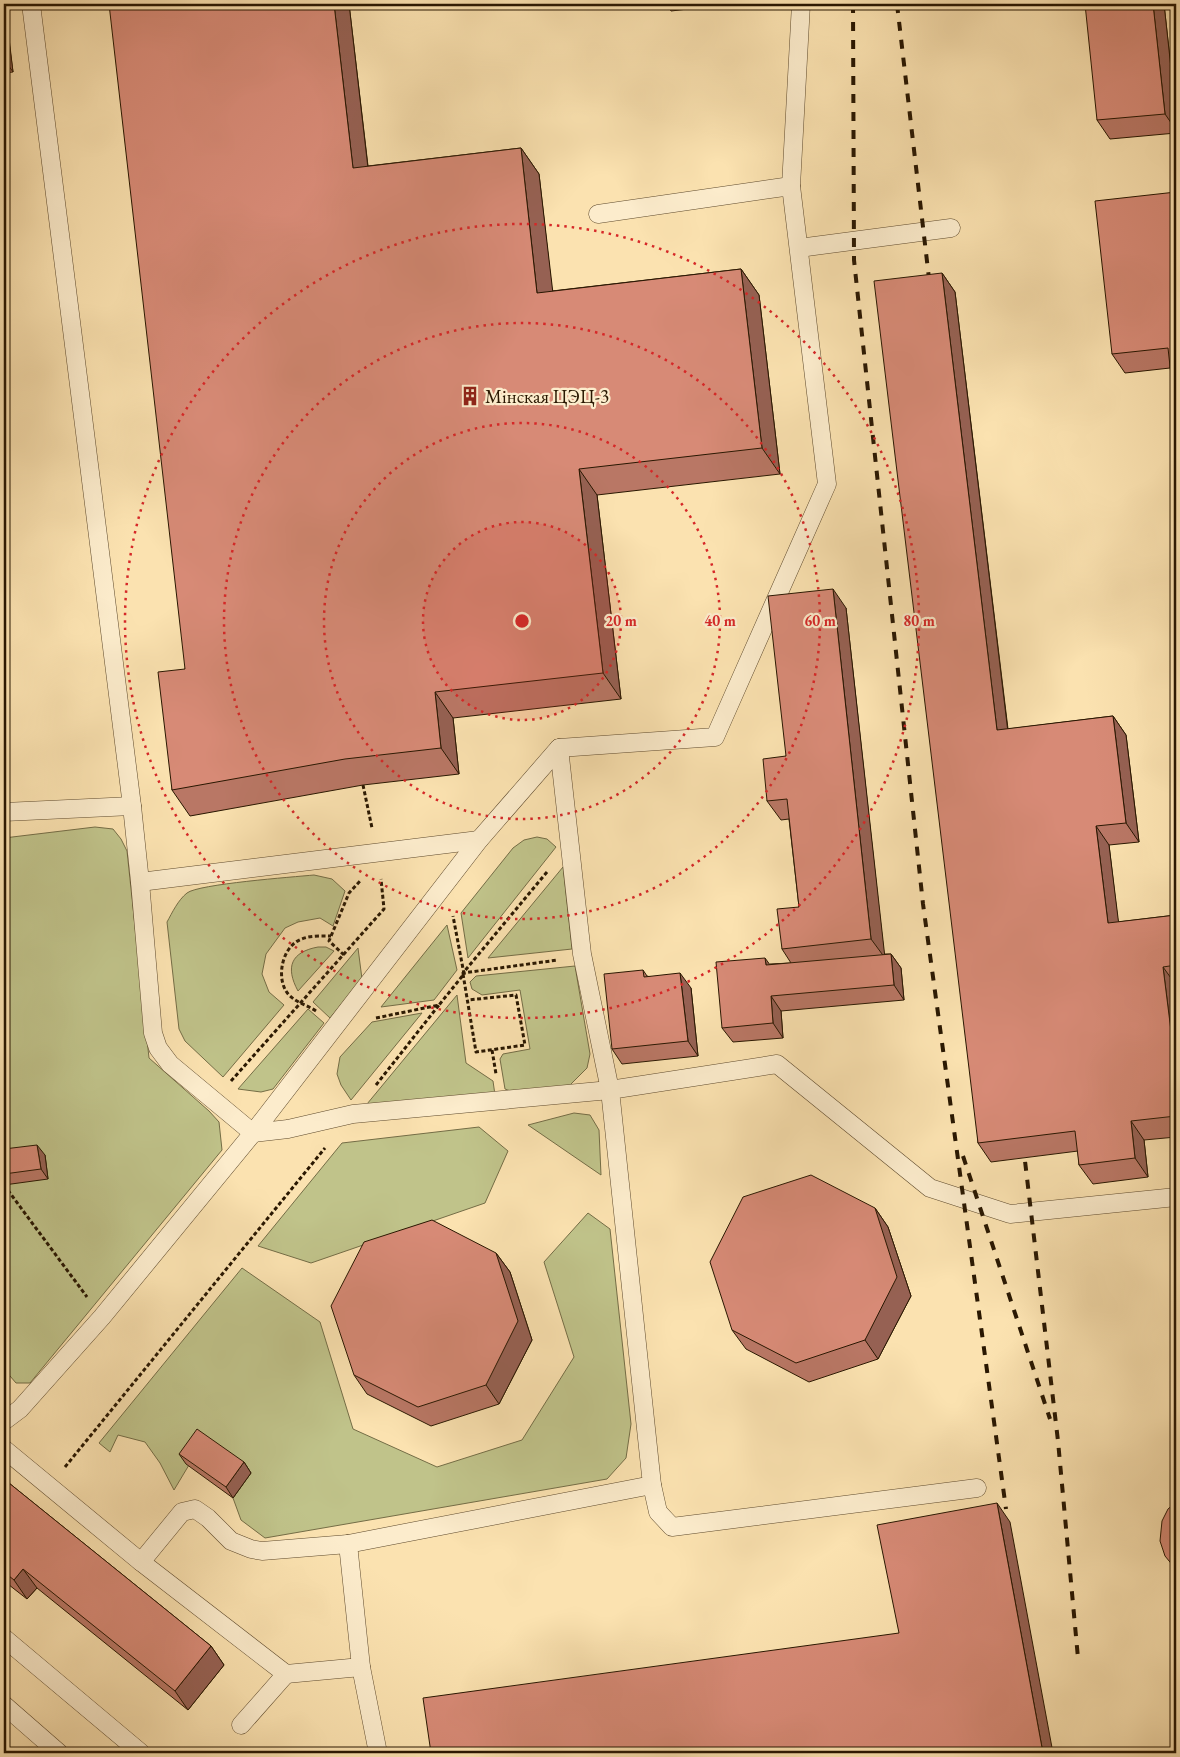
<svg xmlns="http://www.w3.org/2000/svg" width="1180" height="1757" font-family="'EB Garamond',serif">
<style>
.green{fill:#c0c38a;stroke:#746d46}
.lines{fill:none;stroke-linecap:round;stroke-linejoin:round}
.service-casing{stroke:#5e4a2d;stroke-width:19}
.path{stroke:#291701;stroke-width:3;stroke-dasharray:4 2.5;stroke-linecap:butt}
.service{stroke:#fceccc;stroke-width:18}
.rail{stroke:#291701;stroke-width:4;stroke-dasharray:9 9;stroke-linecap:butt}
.wall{fill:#b97765;stroke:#291701}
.shaded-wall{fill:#966153;stroke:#291701}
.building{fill:#d78a76;stroke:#291701}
.ring{fill:none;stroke:#d62828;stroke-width:2.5;stroke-dasharray:2.5 5}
.labels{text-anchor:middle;stroke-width:4.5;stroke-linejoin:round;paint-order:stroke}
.poi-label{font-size:19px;fill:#291701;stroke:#fceccc;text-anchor:start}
.centre{fill:#d62828;stroke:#fceccc;stroke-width:2.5}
.ring-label{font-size:15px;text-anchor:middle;font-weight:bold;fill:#d62828;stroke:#fceccc;stroke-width:4.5;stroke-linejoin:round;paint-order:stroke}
</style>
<rect width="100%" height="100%" fill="#fbe2b0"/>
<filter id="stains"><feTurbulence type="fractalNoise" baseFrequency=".004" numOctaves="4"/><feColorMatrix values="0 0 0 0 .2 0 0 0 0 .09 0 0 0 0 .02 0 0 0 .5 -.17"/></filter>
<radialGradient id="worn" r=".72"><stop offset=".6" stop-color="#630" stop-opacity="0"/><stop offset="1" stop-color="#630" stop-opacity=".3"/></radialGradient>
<g class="green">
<polygon points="95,827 113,829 121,839 127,851 149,1058 209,1111 219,1122 222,1150 30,1383 16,1383 4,1369 4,838"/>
<polygon points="537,837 547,839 556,847 468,958 461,913 513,848 524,840"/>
<polygon points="563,867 572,949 488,958"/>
<path d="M314,875L332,879L345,891L333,926L320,918L298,922L285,928L266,954L262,974L269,992L284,1005L223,1077L185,1041L179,1029L167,922C172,913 178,900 187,893C198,884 293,877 314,875Z"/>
<polygon points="447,925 457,970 434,1000 381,1007"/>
<path d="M318,947H326L334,951L298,991C285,967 291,952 318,947Z"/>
<polygon points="358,948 362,979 330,1018 313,1002"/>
<polygon points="575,966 590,1054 587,1068 570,1085 516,1093 505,1089 500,1059 503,1054 530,1049 520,990 482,995 472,989 470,982 476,976"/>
<polygon points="457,995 466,1063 493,1081 495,1095 367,1104"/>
<polygon points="308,1009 324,1023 273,1089 261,1092 238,1089"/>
<polygon points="422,1013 351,1100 341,1085 337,1074 340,1057 372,1022"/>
<polygon points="574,1113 590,1115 599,1130 601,1175 528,1125"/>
<polygon points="479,1127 508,1151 485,1203 311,1263 258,1246 342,1143"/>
<polygon points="588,1213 610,1229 631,1424 626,1458 607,1479 265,1538 241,1520 233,1498 204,1440 174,1490 160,1463 145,1442 118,1435 110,1452 99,1443 242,1268 320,1322 353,1429 437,1467 522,1440 574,1357 544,1262"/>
</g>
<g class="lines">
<defs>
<g id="service">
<polyline points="31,4 132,806 140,882 153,1033 158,1048 170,1064 253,1133 288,1129 353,1114 610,1090 582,954 559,748"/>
<polyline points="791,186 801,4"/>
<polyline points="799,248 951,228"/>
<polyline points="4,812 132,806"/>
<polyline points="140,882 479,840"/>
<polyline points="4,1421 20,1409 102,1317 253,1133 479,840 559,748 715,737 827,484 791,186 598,214"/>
<polyline points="4,1449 141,1562 286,1674 241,1725"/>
<polyline points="652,1485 658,1512 672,1527 977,1488"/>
<polyline points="141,1562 182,1512 195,1509 208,1518 231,1541 251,1549 262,1551 348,1544 652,1485 610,1090 777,1064 930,1188 1010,1214 1176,1197"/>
<polyline points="4,1638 141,1753"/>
<polyline points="361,1667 378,1753"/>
<polyline points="286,1674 361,1667 348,1544"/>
<polyline points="4,1705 59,1753"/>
</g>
</defs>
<use href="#service" class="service-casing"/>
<g class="path">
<polyline points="363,785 372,828"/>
<polyline points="547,872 463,973 558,960"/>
<polyline points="344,955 329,941 349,893 360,881"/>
<polyline points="463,974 476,1052 525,1045 516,995 468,1000"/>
<path d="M316,1011C307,1005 297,1003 289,995C276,981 281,952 296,942C306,935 320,936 331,936"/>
<polyline points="376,1018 439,1005 464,974 453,916"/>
<polyline points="492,1050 496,1074"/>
<polyline points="231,1081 384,909 381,879"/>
<polyline points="376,1085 439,1005"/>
<polyline points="4,1185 87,1297"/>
<polyline points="65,1467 325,1148"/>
</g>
<use href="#service" class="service"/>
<g class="rail">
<polyline points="853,4 854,260 923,904 1006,1509"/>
<polyline points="897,4 930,287"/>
<polyline points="1023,1144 1058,1441 1078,1658"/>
<polyline points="963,1156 1050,1419"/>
</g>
</g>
<g class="wall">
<polygon points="4,4 13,72 4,73"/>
<polygon points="349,4 368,166 521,148 539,174 552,291 741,269 759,295 780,474 597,495 621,699 453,718 459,774 363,785 190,816 172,790 185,669"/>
<polygon points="667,4 730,4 671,11"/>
<polygon points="1164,4 1176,114 1176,133 1110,139 1097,120"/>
<polygon points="1176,192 1170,368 1125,373 1112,354"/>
<polygon points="942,273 955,292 1008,729 1113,716 1126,735 1139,842 1109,845 1118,922 1176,915 1176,1137 1144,1140 1148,1177 1093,1184 1079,1165 1078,1151 991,1162 978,1143"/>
<polygon points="846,608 884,954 891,954 901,968 904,1000 781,1011 783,1038 733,1042 722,1028 770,964 791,963 782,949 799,907 789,819 781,820 767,801 786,756"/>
<polygon points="643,970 647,976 691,988 698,1056 622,1064 612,1049"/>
<polygon points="4,1149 45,1155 48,1179 4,1185"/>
<polygon points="875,1208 888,1227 911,1296 878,1359 809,1382 746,1349 732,1330"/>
<polygon points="496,1253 510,1272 532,1340 499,1404 431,1426 367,1394 354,1375"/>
<polygon points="179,1454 244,1462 251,1473 233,1498 186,1464"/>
<polygon points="4,1479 211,1646 224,1665 188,1710 37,1588 27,1599 4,1581"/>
</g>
<g class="shaded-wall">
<polygon points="4,4 5,4 13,72 6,62 4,40"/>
<polygon points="334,4 349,4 371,194 353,168"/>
<polygon points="1153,4 1164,4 1176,114 1176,130 1165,114"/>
<polygon points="521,148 539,174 556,319 537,293"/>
<polygon points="741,269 759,295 780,474 762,448"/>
<polygon points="942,273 955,292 1010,749 997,730"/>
<polygon points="579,469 597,495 621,699 603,673"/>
<polygon points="833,589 846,608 885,958 871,939"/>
<polygon points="435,692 453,718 459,774 441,748"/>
<polygon points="1113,716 1126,735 1139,842 1126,823"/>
<polygon points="1096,826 1109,845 1121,942 1108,923"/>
<polygon points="891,954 901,968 904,1000 894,985"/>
<polygon points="765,958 776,973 766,965"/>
<polygon points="1163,967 1176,985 1176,1071"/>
<polygon points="680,973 691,988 698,1056 688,1041"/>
<polygon points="771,996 781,1011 783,1038 773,1023"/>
<polygon points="1131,1121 1144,1140 1148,1177 1135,1158"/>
<polygon points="37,1145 45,1155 48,1179 41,1169"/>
<polygon points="875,1208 888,1227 911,1296 878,1359 865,1340"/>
<polygon points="496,1253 510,1272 532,1340 499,1404 486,1385"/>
<polygon points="244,1462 251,1473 233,1498 226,1487"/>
<polygon points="997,1503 1010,1522 1053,1753 1043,1753"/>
<polygon points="23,1569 37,1588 27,1599 14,1580"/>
<polygon points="211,1646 224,1665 188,1710 175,1691"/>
</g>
<g class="building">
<polygon points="109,4 334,4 353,168 521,148 537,293 741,269 762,448 579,469 603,673 435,692 441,748 345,759 172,790 158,672 185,669"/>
<polygon points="1085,4 1153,4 1165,114 1097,120"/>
<polygon points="4,40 6,62 4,62"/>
<polygon points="1176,192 1176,421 1168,348 1112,354 1095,201"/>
<polygon points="942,273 997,730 1113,716 1126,823 1096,826 1108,923 1176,915 1176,965 1163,967 1176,1071 1176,1116 1131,1121 1135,1158 1079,1165 1075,1131 978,1143 874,281"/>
<polygon points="833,589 871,939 782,949 777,909 799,907 787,799 767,801 763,759 786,756 768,596"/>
<polygon points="891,954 894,985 771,996 773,1023 722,1028 716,962 765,958 766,965"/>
<polygon points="643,970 644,977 680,973 688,1041 612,1049 604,974"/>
<polygon points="37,1145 41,1169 4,1174 4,1149"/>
<polygon points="811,1175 875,1208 897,1277 865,1340 796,1363 732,1330 710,1262 743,1197"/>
<polygon points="432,1220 496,1253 518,1321 486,1385 418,1407 354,1375 331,1306 364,1242"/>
<polygon points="197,1429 244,1462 226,1487 179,1454"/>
<polygon points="4,1479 211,1646 175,1691 23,1569 14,1580 4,1572"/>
<polygon points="1176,1502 1176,1569 1174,1567 1165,1556 1160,1541 1162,1521 1168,1509"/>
<polygon points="997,1503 1043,1753 431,1753 423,1698 899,1633 877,1525"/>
</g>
<circle cx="522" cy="621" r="99" fill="#d62828" fill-opacity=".12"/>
<g class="ring">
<circle cx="522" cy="621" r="99"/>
<circle cx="522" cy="621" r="198"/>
<circle cx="522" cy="621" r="298"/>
<circle cx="522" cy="621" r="397"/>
</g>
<defs>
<symbol id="building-bare" viewBox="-9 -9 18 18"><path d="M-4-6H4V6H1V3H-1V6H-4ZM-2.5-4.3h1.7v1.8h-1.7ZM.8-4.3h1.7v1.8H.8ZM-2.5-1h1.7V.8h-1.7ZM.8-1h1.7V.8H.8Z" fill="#8f2418" stroke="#fceccc" stroke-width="2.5" paint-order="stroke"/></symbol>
</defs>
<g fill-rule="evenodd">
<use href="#building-bare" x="456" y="382" width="28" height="28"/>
</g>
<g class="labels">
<g class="poi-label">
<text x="485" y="403">Мінская ЦЭЦ-3</text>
</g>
</g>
<circle cx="522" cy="621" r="8" class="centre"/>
<g class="ring-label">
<text x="621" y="626">20 m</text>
<text x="720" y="626">40 m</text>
<text x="820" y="626">60 m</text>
<text x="919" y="626">80 m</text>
</g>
<rect width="1180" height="1757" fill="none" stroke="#fbe2b0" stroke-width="20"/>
<rect x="5" y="5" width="1170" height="1747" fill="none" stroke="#291701" stroke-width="2.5"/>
<rect x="10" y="10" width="1160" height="1737" fill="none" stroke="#291701"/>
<rect width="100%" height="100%" filter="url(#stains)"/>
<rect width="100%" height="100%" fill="url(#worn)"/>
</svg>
